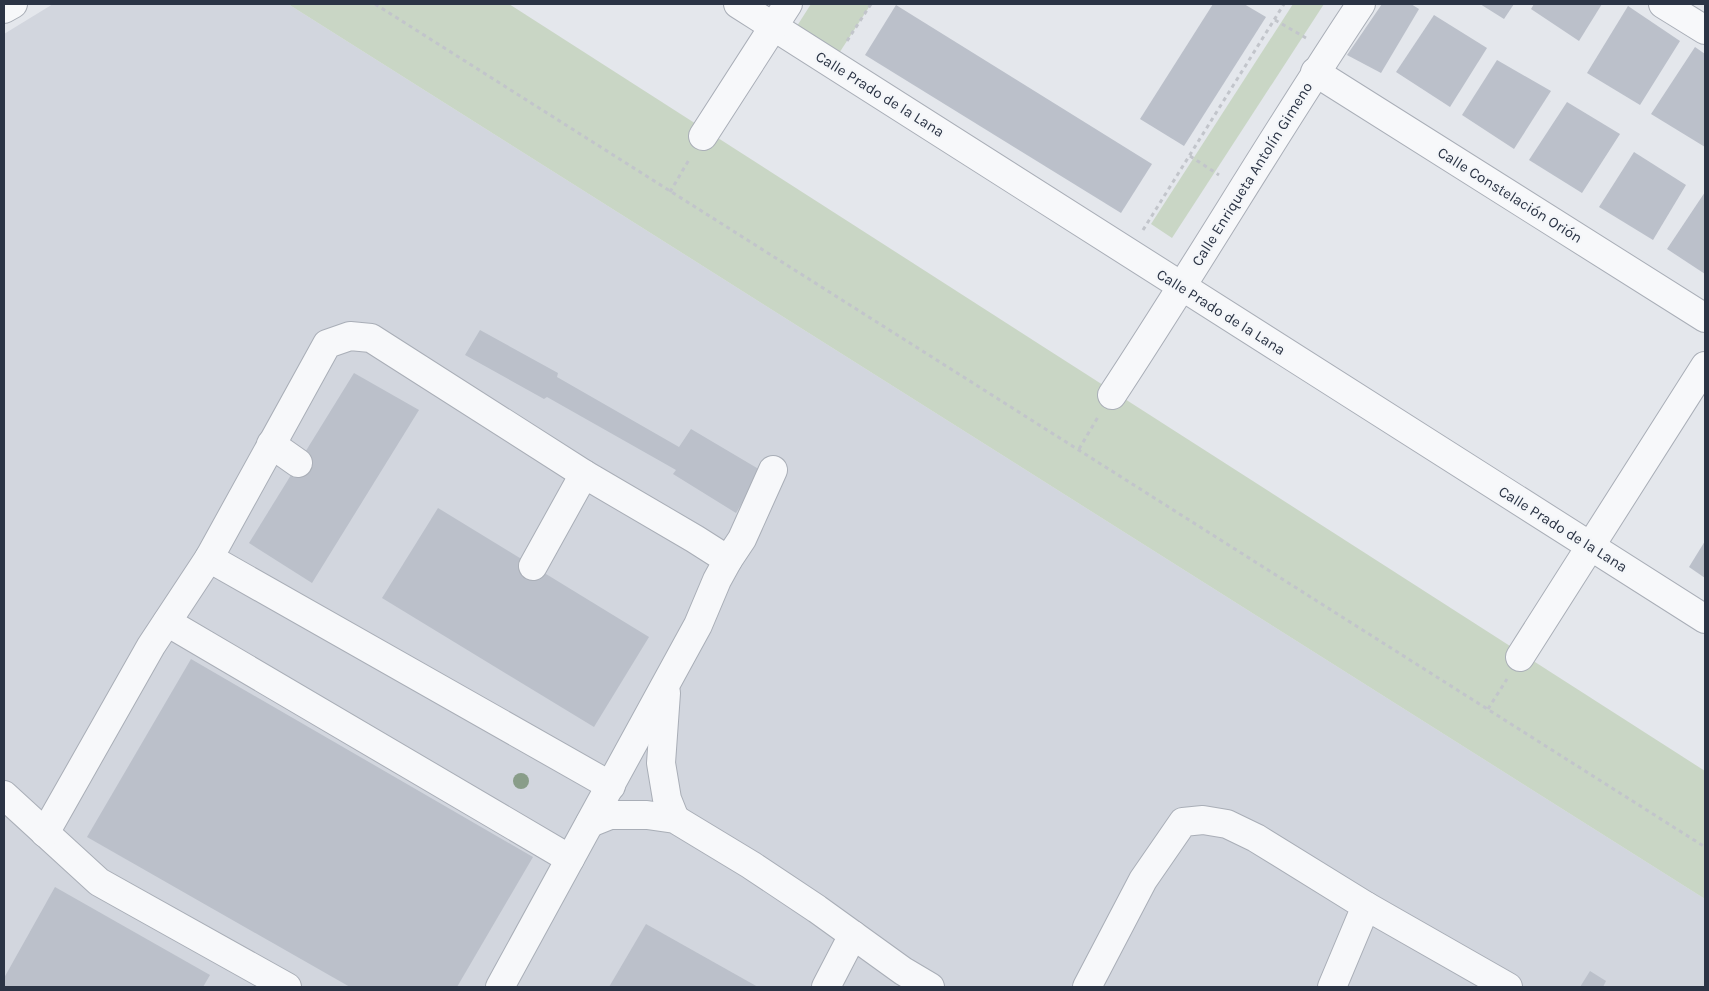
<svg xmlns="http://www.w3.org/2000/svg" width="1709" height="991" font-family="Karla,sans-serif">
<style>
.built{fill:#d2d6de}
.green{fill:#c9d6c5}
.building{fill:#bbc0ca}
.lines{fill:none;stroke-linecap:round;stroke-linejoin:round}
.minor-casing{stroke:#a9aeb7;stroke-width:30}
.path{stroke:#c2c5cb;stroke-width:3;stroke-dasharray:4 4;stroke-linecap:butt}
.minor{stroke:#f7f8fa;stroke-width:28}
.tree{fill:#899d89}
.labels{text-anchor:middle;stroke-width:4.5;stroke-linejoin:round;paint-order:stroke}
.street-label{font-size:15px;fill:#2b3445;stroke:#f4f6f9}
</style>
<rect width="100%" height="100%" fill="#e4e7ec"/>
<polygon class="built" points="53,4 288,4 1705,899 1705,987 4,987 4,34"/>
<g class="green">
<polygon points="288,4 509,4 1705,771 1705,899"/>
<polygon points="811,4 871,4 832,64 790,37"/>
<polygon points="1293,4 1324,4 1172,238 1151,224"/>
</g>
<g class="building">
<polygon points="1213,4 1244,4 1266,17 1184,146 1140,119"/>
<polygon points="1382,4 1411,4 1419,9 1381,73 1347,55"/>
<polygon points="1480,4 1514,4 1504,19"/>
<polygon points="1534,4 1602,4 1579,41 1531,9"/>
<polygon points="896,5 1152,164 1121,213 865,55"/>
<polygon points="1628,6 1680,41 1640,105 1587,73"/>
<polygon points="1434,15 1487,48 1450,107 1396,72"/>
<polygon points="1695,47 1705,54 1705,147 1651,114"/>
<polygon points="1497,60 1551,91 1514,149 1462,115"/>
<polygon points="1567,102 1620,134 1582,193 1529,160"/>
<polygon points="1634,152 1686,185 1653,240 1599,207"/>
<polygon points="1705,192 1705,274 1667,249"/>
<polygon points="480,330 558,373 557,377 679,447 691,429 762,471 736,513 673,474 676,470 547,397 544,399 465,355"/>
<polygon points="354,373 419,410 312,583 249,543"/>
<polygon points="438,508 649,637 594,727 382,598"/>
<polygon points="1705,541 1705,578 1689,567"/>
<polygon points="191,659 533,857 457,987 350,987 87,837"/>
<polygon points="55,887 210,975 203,987 4,987 4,978"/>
<polygon points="646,924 758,987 609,987"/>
<polygon points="1590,971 1606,981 1603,987 1580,987"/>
</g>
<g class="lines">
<defs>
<g id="minor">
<polyline points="738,4 1705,619"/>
<polyline points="1663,4 1705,30"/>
<polyline points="4,9 13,4"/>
<polyline points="1315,72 1705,318"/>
<polyline points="703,136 788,4"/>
<path d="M1112,395C1197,266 1275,133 1361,4"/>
<polyline points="271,444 298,463"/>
<polyline points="209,558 611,786"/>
<polyline points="728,560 742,539 773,470"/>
<polyline points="167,622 570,859"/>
<polyline points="1520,657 1705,366"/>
<polyline points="666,693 661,763 667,799 675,819"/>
<polyline points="4,795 99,882 287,987"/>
<polyline points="590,823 610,815 647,815 675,819 751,865 817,909 903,971 930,987"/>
<polyline points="45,833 151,646 209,558 327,344 350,336 371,338 584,474"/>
<polyline points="1366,906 1508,987"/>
<polyline points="500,987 698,625 717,580 728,560 695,539 584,474 533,566"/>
<polyline points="826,987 853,935"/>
<polyline points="1087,987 1143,880 1183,822 1203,820 1227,824 1256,838 1366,906 1332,987"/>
</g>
</defs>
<use href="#minor" class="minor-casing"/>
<g class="path">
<polyline points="375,4 1705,847"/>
<polyline points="1275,20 1306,38"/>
<polyline points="847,41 871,4"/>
<polyline points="1190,156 1219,175"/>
<polyline points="670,192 690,158"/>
<polyline points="1143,230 1284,4"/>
<polyline points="1079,449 1098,417"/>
<polyline points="1488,709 1507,679"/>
</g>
<use href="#minor" class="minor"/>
</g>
<circle class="tree" cx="521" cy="781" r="8"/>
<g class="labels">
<g class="street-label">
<text transform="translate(880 94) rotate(32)" y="5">Calle Prado de la Lana</text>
<text transform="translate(1252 174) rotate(-58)" y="5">Calle Enriqueta Antolín Gimeno</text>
<text transform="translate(1510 195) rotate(32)" y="5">Calle Constelación Orión</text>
<text transform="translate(1221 312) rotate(32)" y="5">Calle Prado de la Lana</text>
<text transform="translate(1563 529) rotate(32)" y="5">Calle Prado de la Lana</text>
</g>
</g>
<rect width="1709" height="991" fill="none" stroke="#2b3445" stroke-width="10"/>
</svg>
